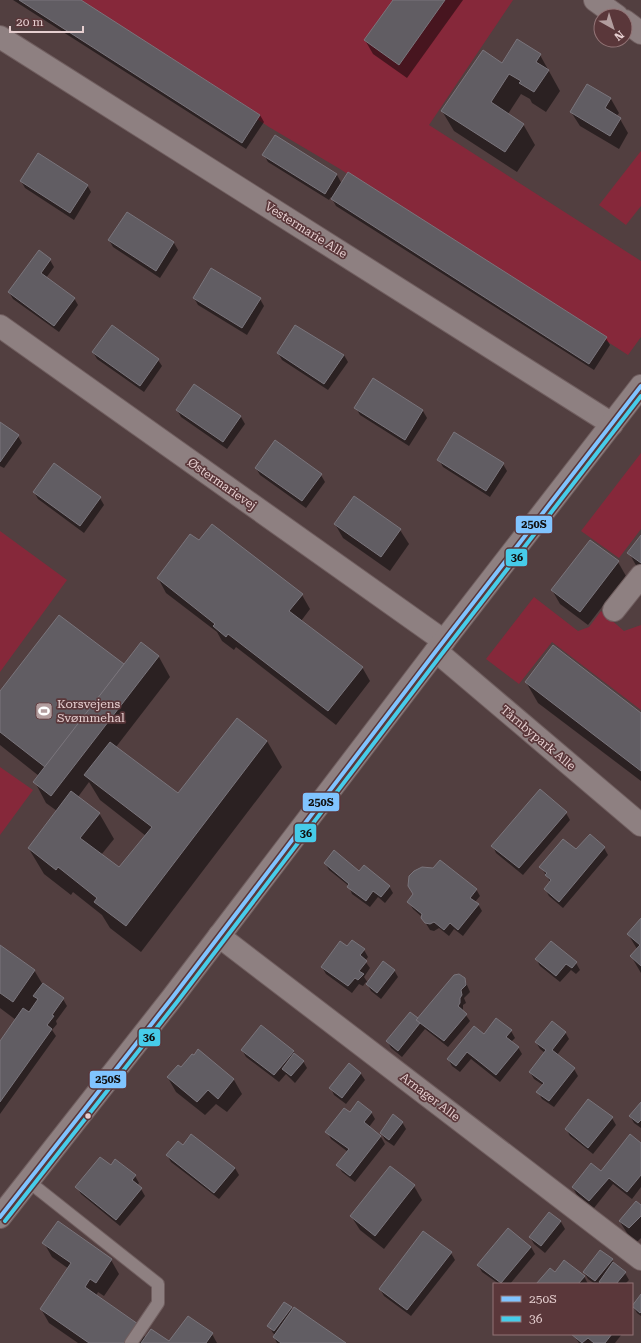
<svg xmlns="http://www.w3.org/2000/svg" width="641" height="1343" font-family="'Roboto Serif',serif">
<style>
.green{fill:#86283a}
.shadow{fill:#0007;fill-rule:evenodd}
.building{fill:#615d63;stroke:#7a757c}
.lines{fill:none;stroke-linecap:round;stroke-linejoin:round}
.service-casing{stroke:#705e5f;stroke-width:14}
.minor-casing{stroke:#705e5f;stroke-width:24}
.tertiary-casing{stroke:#705e5f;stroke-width:24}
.service{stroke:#8e8081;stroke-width:12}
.minor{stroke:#8e8081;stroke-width:22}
.tertiary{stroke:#8e8081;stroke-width:22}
.bus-1-casing{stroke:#5a373a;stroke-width:7}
.bus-2-casing{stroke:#5a373a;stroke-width:7}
.bus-1{stroke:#80c4ff;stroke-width:4}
.bus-2{stroke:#46cce9;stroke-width:4}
.bus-dot{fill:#e6cfd0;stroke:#5a373a;stroke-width:1.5}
.labels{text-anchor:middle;stroke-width:3.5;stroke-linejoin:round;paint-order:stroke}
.street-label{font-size:12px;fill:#e6cfd0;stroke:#5a373a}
.poi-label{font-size:12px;fill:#e6cfd0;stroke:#5a373a;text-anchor:start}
.line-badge{stroke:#5a373a;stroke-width:1.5}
.pale-badge-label{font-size:11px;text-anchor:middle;font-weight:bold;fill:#111}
</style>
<rect width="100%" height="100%" fill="#523f40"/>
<g class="green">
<polygon points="79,0 513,0 429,125 641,261 641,337 628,355 340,169 269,127"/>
<polygon points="641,151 641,206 626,225 599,205"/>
<polygon points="641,453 641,529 619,558 581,531"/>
<polygon points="0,531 67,580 0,672"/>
<polygon points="534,597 578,631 589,627 601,611 624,631 641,625 641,710 552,642 519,684 486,659"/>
<polygon points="0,767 33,790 0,835"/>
</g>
<g class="shadow">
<polygon points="13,0 79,0 260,115 264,122 246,149"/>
<polygon points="394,0 463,0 407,78 373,54 365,40"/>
<polygon points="517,40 540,55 560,91 546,112 532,103 530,99 521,94 508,114 523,124 535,145 517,172 454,131 442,111 502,64"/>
<polygon points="588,85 611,99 619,113 616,117 620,119 628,133 619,149 580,126 571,112"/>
<polygon points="275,137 337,175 342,184 606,338 610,345 594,370 336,206 331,197 329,200 268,162 264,155"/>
<polygon points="21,181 87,185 91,192 74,220 25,188"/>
<polygon points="127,213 174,243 178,250 160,278 113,247 109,240"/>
<polygon points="50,260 54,267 46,278 74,298 78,305 59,332 13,299 9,292"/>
<polygon points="194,298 260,299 264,306 247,335 198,305"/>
<polygon points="93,352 158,360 162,366 144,392 97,359"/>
<polygon points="278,353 344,355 348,362 328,390 282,360"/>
<polygon points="373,380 423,411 427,418 409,446 360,415 356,408"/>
<polygon points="194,385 241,417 245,424 227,449 181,417 177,410"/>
<polygon points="0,423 18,436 22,443 4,468 0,466"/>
<polygon points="275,441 321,475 325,482 306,508 260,475 256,468"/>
<polygon points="439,460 503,464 507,471 490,497 443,467"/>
<polygon points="34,492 100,498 104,505 84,533 38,499"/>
<polygon points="354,497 400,530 409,544 390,571 343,538 335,524"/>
<polygon points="212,526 302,595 310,609 301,621 362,667 370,681 336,725 236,647 234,650 222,641 217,632 166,593 158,578 200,541"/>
<polygon points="641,537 641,574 629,553"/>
<polygon points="618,562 626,576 588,625 560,604 552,590"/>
<path d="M141,643L159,657L170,677L116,747L178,794L267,741L282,767L141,952L110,928L102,915L73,892L71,895L44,874L29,849L57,811L46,803L35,782L39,776L0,745V693L123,665V666ZM89,782L100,800L146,836L119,869L101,855L114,839L99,813L78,797Z"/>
<polygon points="526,682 641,714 641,781 538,703"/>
<polygon points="566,813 570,820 523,875 496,853 493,846"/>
<polygon points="604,848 608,855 563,908 549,896 545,889 551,883 541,867 576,851"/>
<polygon points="325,863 359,873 389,886 393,893 385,903 378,897 370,907 352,894 349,886 329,870"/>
<polygon points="476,889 480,896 475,902 478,904 482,911 463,936 454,929 449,936 439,928 434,931 430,930 422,917 413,909 409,902"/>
<polygon points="641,920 641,973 631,956 637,949 628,934"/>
<polygon points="551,942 576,963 580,970 576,974 571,970 560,982 540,966 536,959"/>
<polygon points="0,946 34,970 43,985 63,999 67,1006 56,1021 57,1024 52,1030 56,1036 0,1114 0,1042 16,1020 0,1008"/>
<polygon points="348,948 364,950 368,957 365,961 370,968 364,977 368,983 394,970 398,977 381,999 371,991 366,982 363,986 359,984 352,993 326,974 322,967"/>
<polygon points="464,978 470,992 464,998 466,1003 463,1005 463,1011 470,1021 448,1047 425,1029 402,1057 391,1048 387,1041 418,1020"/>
<polygon points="261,1027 294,1052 296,1056 303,1061 307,1068 295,1083 286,1074 279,1082 246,1057 242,1050"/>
<polygon points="511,1031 515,1038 511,1042 518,1047 522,1054 500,1082 471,1059 460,1072 452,1066 448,1059 484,1035"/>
<polygon points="565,1032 569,1039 557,1055 574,1069 578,1076 554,1107 542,1099 538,1092 543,1085 534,1079 530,1072 545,1053 540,1049 536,1042"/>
<polygon points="199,1051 234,1080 242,1094 227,1112 216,1104 205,1115 176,1092 168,1078 181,1069"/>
<polygon points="349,1065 361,1074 365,1080 346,1104 334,1095 331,1088"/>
<polygon points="641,1103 641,1128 634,1123 630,1116"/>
<polygon points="371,1112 375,1119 369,1127 381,1137 385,1144 355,1182 342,1172 338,1165 348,1152 331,1139 327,1132 350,1114"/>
<polygon points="612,1118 616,1125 593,1154 570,1136 566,1129"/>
<polygon points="402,1122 406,1129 394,1146 385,1140 381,1133"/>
<polygon points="641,1144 641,1187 632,1199 613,1184 594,1208 577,1195 573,1188 601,1172"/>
<polygon points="183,1146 235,1168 239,1175 219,1199 171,1162 167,1155"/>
<polygon points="116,1160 135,1176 139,1183 137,1186 141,1189 145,1196 120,1226 81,1194 77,1187 111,1166"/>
<polygon points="414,1186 422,1200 384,1249 360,1230 351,1216"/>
<polygon points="641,1206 641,1238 637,1242 629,1236 620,1222"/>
<polygon points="550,1214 561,1222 565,1229 545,1253 534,1244 530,1237"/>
<polygon points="44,1243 111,1260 119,1274 104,1296 98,1292 96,1296 138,1325 146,1339 169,1343 212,1334 217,1343 78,1343 49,1323 41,1309 69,1269 52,1257"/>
<polygon points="531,1247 535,1254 510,1284 499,1284 482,1272 478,1265"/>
<polygon points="451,1253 455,1260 411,1316 384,1296 380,1289"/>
<polygon points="612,1260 615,1265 625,1273 629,1280 625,1284 595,1284 588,1279 584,1272"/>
<polygon points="584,1276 588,1284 538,1284"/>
<polygon points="641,1296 641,1316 637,1313 633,1306"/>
<polygon points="291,1308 293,1311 344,1343 277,1343 274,1337 275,1335 273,1333 269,1326"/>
<polygon points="573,1334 622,1334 615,1343 579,1343"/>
</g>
<g class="building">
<polygon points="19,0 81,0 260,115 242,143"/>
<polygon points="393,0 445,0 399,65 364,40"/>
<polygon points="517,39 541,54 536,62 549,70 534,92 519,83 521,81 509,74 491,102 524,124 505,152 441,111 483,50 502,63"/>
<polygon points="587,84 611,98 605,108 621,118 610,136 570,112"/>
<polygon points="275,135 337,174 325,194 262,155"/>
<polygon points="38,153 88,185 70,213 20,181"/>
<polygon points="348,172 607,337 589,364 331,199"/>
<polygon points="127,212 174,242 156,271 108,240"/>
<polygon points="39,250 51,259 41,273 75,298 54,326 8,292"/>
<polygon points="211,268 261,298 242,328 193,298"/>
<polygon points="112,325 159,359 140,386 92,352"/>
<polygon points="295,325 344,355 324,384 277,353"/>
<polygon points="373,378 423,410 405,440 354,408"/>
<polygon points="194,384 241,416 223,442 176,410"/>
<polygon points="0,422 19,435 0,462"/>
<polygon points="454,432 504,463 486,491 437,460"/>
<polygon points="275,440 322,474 302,501 255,468"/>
<polygon points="54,463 101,497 80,526 33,492"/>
<polygon points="354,496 401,529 381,557 334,524"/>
<polygon points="212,524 303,594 289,611 363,667 328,711 228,634 226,637 213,626 215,624 157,578 190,534 199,540"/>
<polygon points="641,535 641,563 627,553"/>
<polygon points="590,540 619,561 580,612 551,590"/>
<polygon points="59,615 124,664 45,767 0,732 0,691"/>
<polygon points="141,642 159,656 51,796 33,782"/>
<polygon points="553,645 641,713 641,771 525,682"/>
<polygon points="237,718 267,741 126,926 94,902 97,898 58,867 56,870 28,848 71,791 100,813 80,838 119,867 152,827 84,775 110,742 178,793"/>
<polygon points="540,789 567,812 519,868 491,846"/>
<polygon points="590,834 605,847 559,902 544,889 551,880 545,875 547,873 539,867 563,839 576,849"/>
<polygon points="334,850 359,871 364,865 390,886 381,897 373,891 366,901 347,887 349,884 324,863"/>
<polygon points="440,860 477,889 470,898 479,904 458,930 450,923 444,930 434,922 430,924 425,923 421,918 422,914 407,902 413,894 408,886 409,876 414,871 422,867 433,868"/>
<polygon points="641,918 641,966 630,956 640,945 627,934"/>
<polygon points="352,940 365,949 360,955 367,961 359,971 364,974 358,980 355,978 348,986 321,967 340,941 347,946"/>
<polygon points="551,941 577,962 572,968 566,964 556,976 535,959"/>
<polygon points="0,945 35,970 13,1002 0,993"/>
<polygon points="383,961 395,970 377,993 366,984"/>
<polygon points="459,974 465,978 466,985 461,990 462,995 460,998 460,1003 458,1006 467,1014 444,1041 416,1020 454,975"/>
<polygon points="43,983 64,998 52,1015 54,1016 47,1025 52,1029 0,1102 0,1041 23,1008 29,1012 38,999 33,996"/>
<polygon points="410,1012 418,1018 416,1020 420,1023 398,1051 386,1041"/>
<polygon points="496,1018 512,1030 506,1037 519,1047 496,1075 467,1052 456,1066 447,1059 474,1026 484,1034"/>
<polygon points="552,1021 566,1032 552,1050 575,1068 549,1101 536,1092 544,1083 529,1072 546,1050 535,1042"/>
<polygon points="261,1025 294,1051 274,1075 241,1050"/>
<polygon points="198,1049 234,1079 218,1099 208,1090 197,1102 167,1077 178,1065 181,1067 192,1054 194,1055"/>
<polygon points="294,1053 304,1061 291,1076 282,1069"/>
<polygon points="349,1063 361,1073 342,1098 329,1088"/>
<polygon points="588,1099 613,1117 588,1148 565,1129"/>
<polygon points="358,1101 372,1112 364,1122 381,1136 350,1176 336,1165 349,1149 325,1132 344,1108 350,1112"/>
<polygon points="641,1102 641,1120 638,1123 629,1116"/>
<polygon points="393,1114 403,1122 389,1140 380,1133"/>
<polygon points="191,1134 235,1168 214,1193 166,1155 178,1141 183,1145"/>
<polygon points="630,1134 641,1143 641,1175 627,1192 609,1178 589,1201 572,1187 591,1163 601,1171"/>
<polygon points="100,1157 111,1165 115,1159 136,1175 132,1180 142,1188 116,1220 75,1187"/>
<polygon points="390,1166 415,1185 375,1236 350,1216"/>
<polygon points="636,1201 641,1205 641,1216 629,1228 619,1221"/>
<polygon points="549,1212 561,1221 541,1246 529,1237"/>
<polygon points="58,1221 112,1259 96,1283 90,1279 85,1287 138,1324 125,1343 89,1343 40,1309 71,1263 42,1243"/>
<polygon points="508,1228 531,1247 501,1283 477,1265"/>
<polygon points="423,1231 452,1252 407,1310 379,1289"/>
<polygon points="600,1250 613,1259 595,1281 583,1272"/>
<polygon points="564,1260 585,1276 578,1284 536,1284 550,1268 555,1272"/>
<polygon points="613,1262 626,1272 616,1284 602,1284 599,1282"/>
<polygon points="641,1294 641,1312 640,1313 632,1306"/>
<polygon points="284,1302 292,1307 274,1331 267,1326"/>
<polygon points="294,1307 346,1343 281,1343 273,1337"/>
<polygon points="188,1316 213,1333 206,1343 141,1343 151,1329 169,1341"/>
<polygon points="571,1334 612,1334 605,1343 594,1343 588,1338 582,1343"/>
</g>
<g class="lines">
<defs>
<polyline id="service" points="28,1181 158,1284 158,1303 131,1343"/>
<g id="minor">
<polyline points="595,0 617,16"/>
<polyline points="625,21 641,33"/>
<polyline points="0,37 612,424"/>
<polyline points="0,326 444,641"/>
<polyline points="614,610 641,576"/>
<polyline points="436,651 641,825"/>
<polyline points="219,936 641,1259"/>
</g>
<polyline id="tertiary" points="0,1217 172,998 436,651 641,386"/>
</defs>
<use href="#service" class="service-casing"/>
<use href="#minor" class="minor-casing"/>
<use href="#tertiary" class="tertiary-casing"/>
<use href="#service" class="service"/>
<use href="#minor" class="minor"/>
<use href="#tertiary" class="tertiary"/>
<defs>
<polyline id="bus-1" points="0,1217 172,998 436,651 641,386"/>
<polyline id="bus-2" points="5,1221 177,1002 441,655 641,396"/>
</defs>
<use href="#bus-1" class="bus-1-casing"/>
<use href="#bus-2" class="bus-2-casing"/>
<use href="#bus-1" class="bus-1"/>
<use href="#bus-2" class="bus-2"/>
</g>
<defs>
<symbol id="stadium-square" viewBox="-11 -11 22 22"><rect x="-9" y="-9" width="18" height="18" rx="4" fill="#b29d9e" stroke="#5a373a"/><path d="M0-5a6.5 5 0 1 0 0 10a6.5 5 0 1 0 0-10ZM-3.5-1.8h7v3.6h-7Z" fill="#fff"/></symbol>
</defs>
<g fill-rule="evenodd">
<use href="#stadium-square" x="34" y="701" width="20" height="20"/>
</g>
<circle class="bus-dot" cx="88" cy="1116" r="3.5"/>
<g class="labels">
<g class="street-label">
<text transform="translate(306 230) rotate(32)" y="4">Vestermarie Alle</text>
<text transform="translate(222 484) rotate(35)" y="4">Østermarievej</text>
<text transform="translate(538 738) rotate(40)" y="4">Tårnbypark Alle</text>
<text transform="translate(430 1097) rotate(37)" y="4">Arnager Alle</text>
</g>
<g class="poi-label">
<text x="57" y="708">Korsvejens<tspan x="57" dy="14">Svømmehal</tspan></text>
</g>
</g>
<g class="line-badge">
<rect x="515" y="515" width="38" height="19" rx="4" fill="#80c4ff"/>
<rect x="505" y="548" width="23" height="19" rx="4" fill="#46cce9"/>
<rect x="302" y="792" width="38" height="20" rx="4" fill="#80c4ff"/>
<rect x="294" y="823" width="23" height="20" rx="4" fill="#46cce9"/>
<rect x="138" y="1028" width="23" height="19" rx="4" fill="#46cce9"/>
<rect x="89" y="1070" width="38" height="19" rx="4" fill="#80c4ff"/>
</g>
<g class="pale-badge-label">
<text x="534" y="528">250S</text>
<text x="517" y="561">36</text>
<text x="321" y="806">250S</text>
<text x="306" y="837">36</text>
<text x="149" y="1041">36</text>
<text x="108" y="1083">250S</text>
</g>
<rect x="493" y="1283" width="140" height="52" fill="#5a373a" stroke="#927476"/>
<rect x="501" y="1296" width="20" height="6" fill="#80c4ff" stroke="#927476"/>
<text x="529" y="1303" font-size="12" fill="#e6cfd0">250S</text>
<rect x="501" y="1316" width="20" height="6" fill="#46cce9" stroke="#927476"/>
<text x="529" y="1323" font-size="12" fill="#e6cfd0">36</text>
<g transform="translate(613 28) rotate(141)"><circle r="19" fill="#5a373a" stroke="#927476"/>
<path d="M0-3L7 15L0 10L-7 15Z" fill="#b29d9e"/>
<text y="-6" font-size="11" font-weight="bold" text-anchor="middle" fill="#e6cfd0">N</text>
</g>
<path d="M10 26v6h73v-6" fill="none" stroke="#e6cfd0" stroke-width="2"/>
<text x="16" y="26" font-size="12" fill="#e6cfd0" stroke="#5a373a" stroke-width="3" paint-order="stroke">20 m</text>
</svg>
